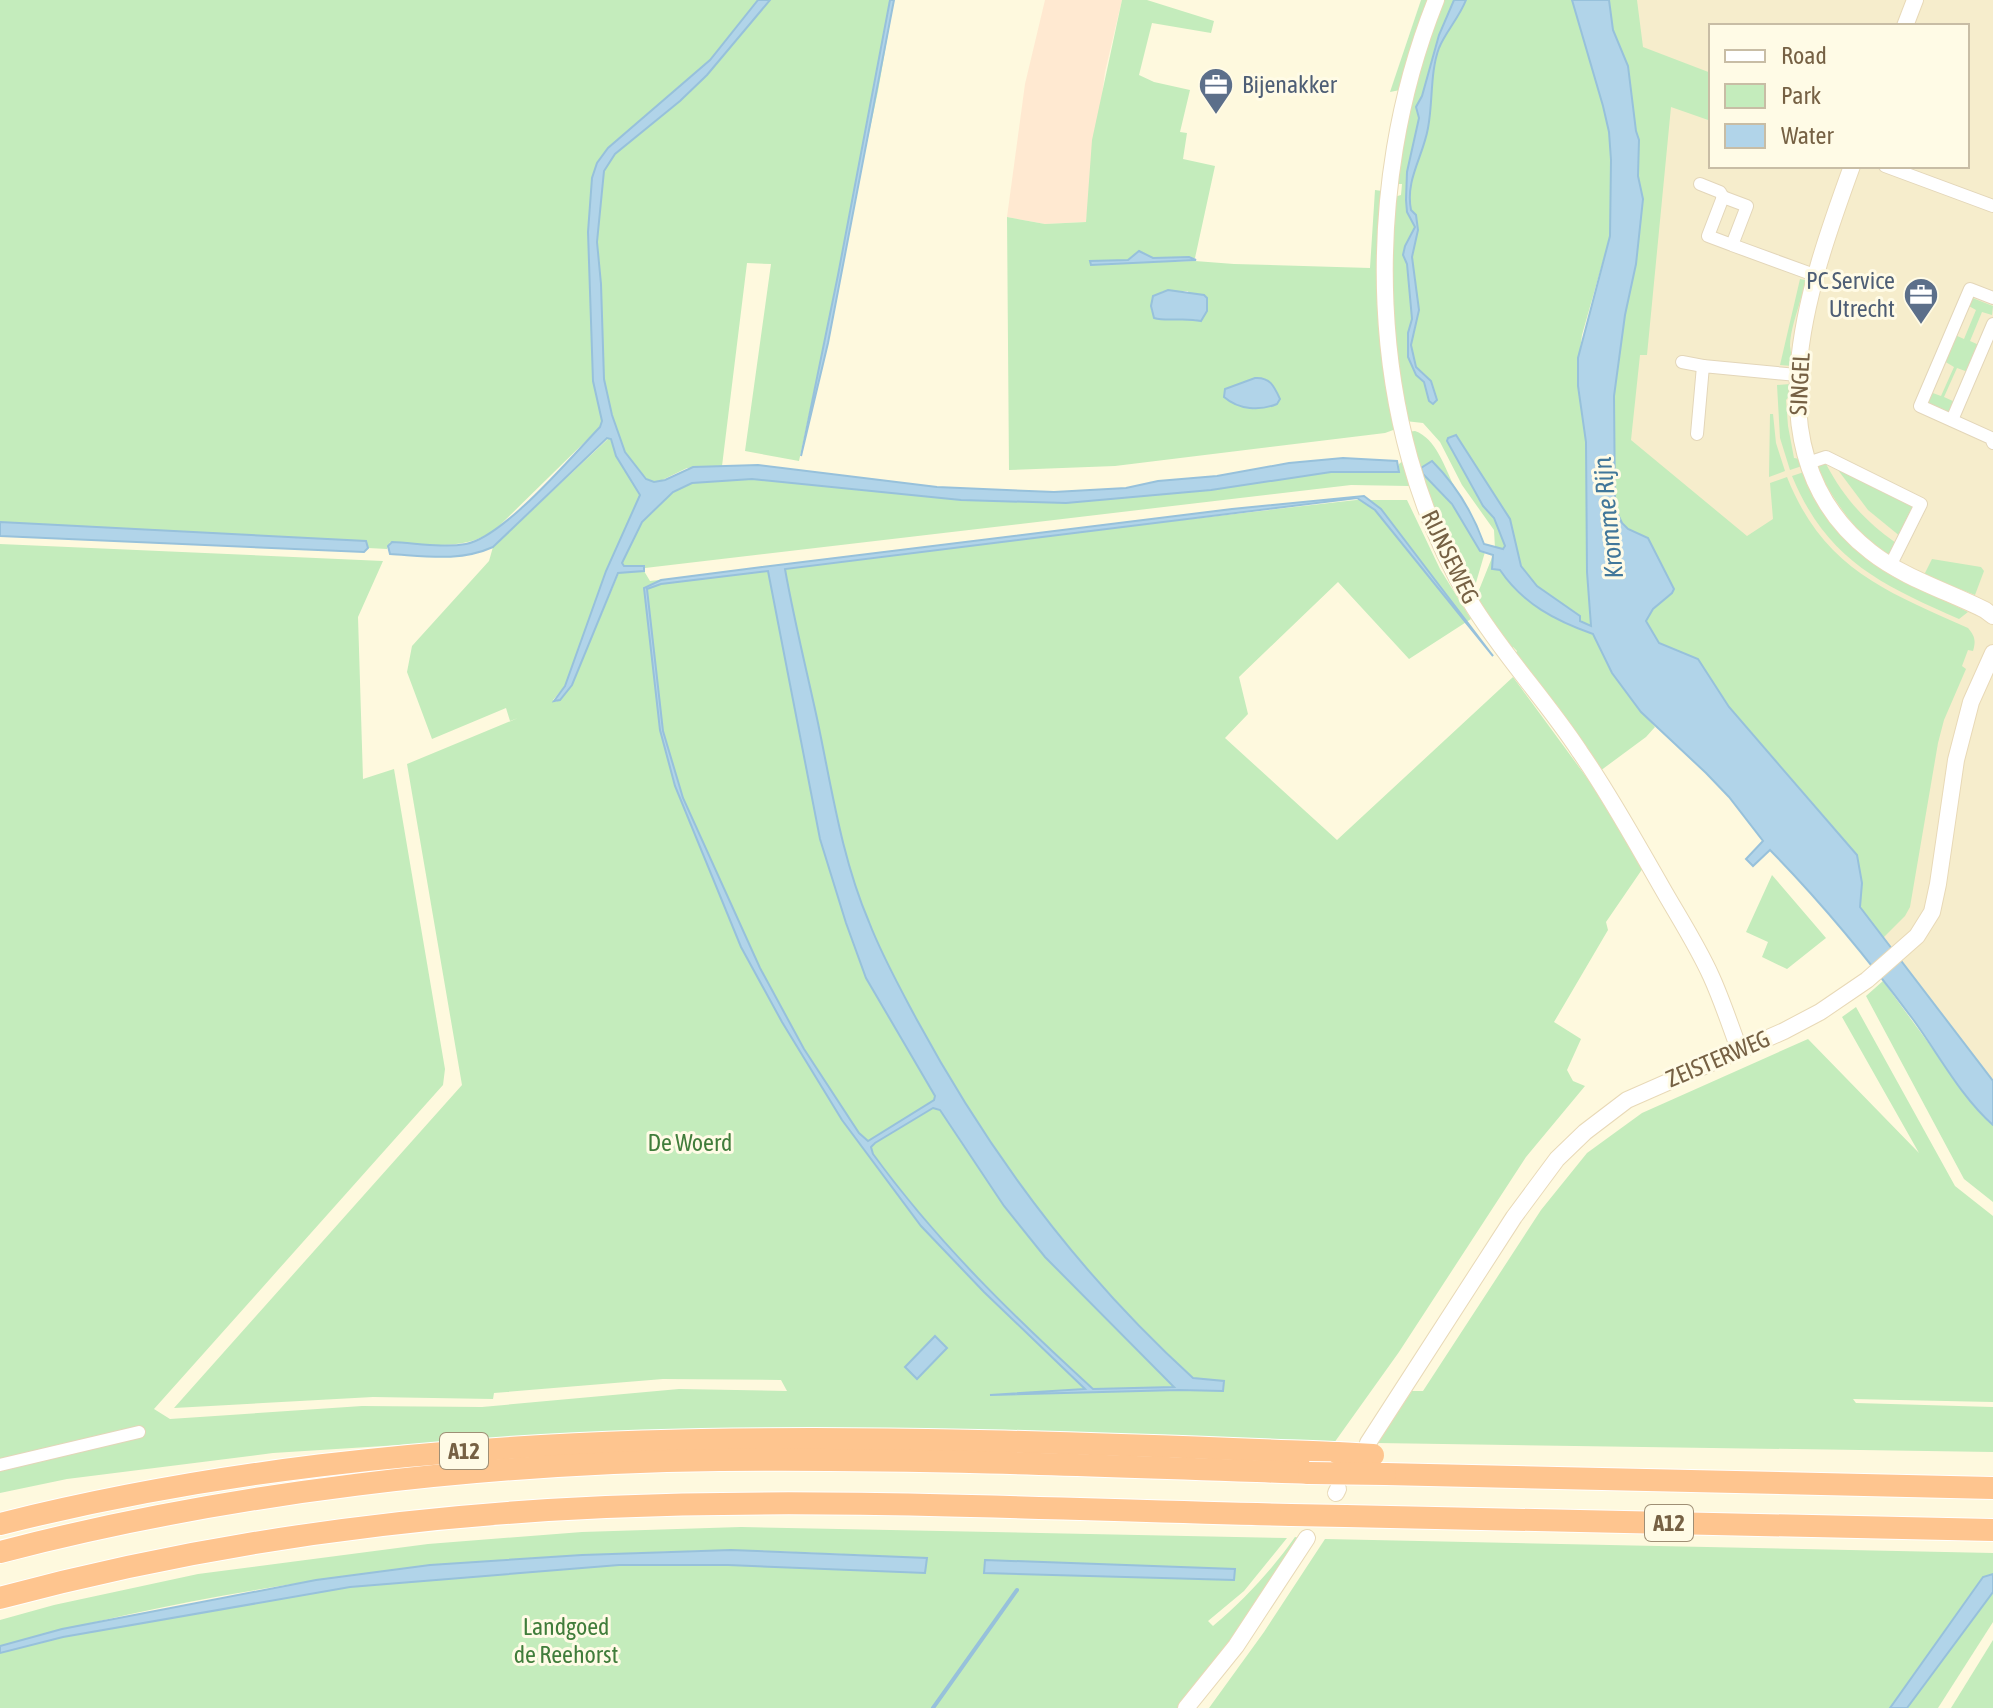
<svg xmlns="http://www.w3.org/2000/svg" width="1993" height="1708" font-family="'Asap Condensed',sans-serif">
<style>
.residential{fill:#f6edcc;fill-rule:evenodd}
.commercial{fill:#ffe9d1}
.green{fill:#c4ecbc;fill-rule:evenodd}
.water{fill:#b1d4e9;stroke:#97c1db;stroke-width:2;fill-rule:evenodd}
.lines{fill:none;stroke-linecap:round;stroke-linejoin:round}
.stream{stroke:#97c1db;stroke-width:4}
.street-casing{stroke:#e3d6b9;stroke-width:14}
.secondary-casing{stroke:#e8d9b7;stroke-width:18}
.highway-casing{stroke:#fff;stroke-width:24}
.street{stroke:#fff;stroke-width:12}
.secondary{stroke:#fff;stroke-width:16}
.highway{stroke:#fec58f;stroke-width:22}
.highway-bridge-casing{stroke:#fff;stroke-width:24;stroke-linecap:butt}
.highway-bridge{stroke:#fec58f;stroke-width:22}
.labels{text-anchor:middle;stroke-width:6;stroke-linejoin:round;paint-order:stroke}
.shield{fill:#fffbe6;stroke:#9f8f75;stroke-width:2}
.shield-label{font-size:22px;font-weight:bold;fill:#766144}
.service-label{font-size:24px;fill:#4e5e75;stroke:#fffbe6;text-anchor:start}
.street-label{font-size:24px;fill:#766144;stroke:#fffbe6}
.park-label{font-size:24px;fill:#407d3b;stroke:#fffbe6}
.water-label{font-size:26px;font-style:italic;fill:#41779a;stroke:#fffbe6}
</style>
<rect width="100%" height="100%" fill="#fef9de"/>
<path class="residential" d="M1624,0H1993V1089L1866,926L1687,546L1608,501L1625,106ZM1711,26H1967V166H1711Z"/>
<polygon class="commercial" points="1045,0 1122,0 1105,72 1086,222 1045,224 1007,217 1025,84"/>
<g class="green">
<path d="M0,0H894L878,91L799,461L745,451L771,264L747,263L722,466L687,468L658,482L640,495L606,571L565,686L553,700L556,702L572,685L620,570L644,571L650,581L1356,500H1407L1440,569L1471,619L1409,659L1338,582L1239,677L1248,714L1225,738L1337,840L1513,677L1590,782L1643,868L1606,922L1608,930L1554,1022L1581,1039L1567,1070L1573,1081L1585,1086L1526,1157L1399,1352L1334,1443L541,1436L273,1453L67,1479L0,1493V544L383,561L358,617L363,779L394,769L445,1069L443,1085L154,1409L170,1419L362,1406L482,1407L679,1389L787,1391L781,1380L663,1379L494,1393L493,1399L373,1397L174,1408L462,1085L407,764L518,718L510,721L506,708L432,739L407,672L412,646L489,561L493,547L609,438L602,420L600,427L496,529C465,552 427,544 390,542L387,549L368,548L365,541L0,522Z"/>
<path d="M1122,0H1147L1214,21L1211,33L1152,23L1139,75L1154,82L1190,90L1180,132L1187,133L1183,159L1215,166L1195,258H1153L1140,251L1128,260L1091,261V264L1195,261L1234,264L1370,268L1375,190L1382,191L1381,336L1396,429L1385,433L1115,466L1009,470L1007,217L1045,224L1086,222L1092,140ZM1163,291H1188L1200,321L1151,311L1152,298ZM1255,378C1270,377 1272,384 1279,396L1277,404C1260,411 1238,409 1224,397L1225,390Z"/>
<polygon points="1421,0 1429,0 1400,90 1390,92"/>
<polygon points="1443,0 1572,0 1603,106 1609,132 1611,160 1610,236 1582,335 1577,373 1586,442 1587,572 1592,627 1580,620 1580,617 1578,625 1489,551 1495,548 1494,530 1462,485 1440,442 1423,423 1405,421 1391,316 1394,197 1401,195 1402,184 1395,184 1407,104"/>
<path d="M1609,0H1637L1643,47L1711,73V121L1671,107L1647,355H1640L1631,440L1747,536L1773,519L1770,483L1787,477C1823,568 1885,591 1968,628C1975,636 1976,641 1973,651L1968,650L1962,666L1966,669L1944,720L1938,743L1910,907L1905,916L1883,938L1860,907L1862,883L1829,822L1729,707L1700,665L1687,655L1659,643L1646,621L1653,609L1672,593L1674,589L1648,538L1628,529L1622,523L1615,508L1614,396L1625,315L1636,264L1643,198L1638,176L1639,140L1636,132L1628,66L1613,30Z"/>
<path d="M1800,279L1810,281L1806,296L1801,298C1797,313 1790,331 1790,346C1791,354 1793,358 1792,366L1780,365Z"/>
<polygon points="1970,297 1993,306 1992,315 1982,312 1970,341 1979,345 1968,372 1957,368 1944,397 1955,402 1950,413 1926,403 1930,392 1941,396 1954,367 1944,361 1955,335 1964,339 1976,310 1967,305"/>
<polygon points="1790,384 1790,395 1786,400 1788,426 1794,458 1800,459 1802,466 1790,470 1780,438 1777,385"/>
<polygon points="1770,414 1773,414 1776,443 1785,471 1769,477"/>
<path d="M1415,431C1436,438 1445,468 1454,486L1432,461L1423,474C1439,490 1455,506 1467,526C1473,535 1474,548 1485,552L1475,586L1472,587L1450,552L1407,432Z"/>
<polygon points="1404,460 1411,484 1409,486 1351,485 645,568 624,566 622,562 642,522 673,492 692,483 752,479 961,500 1066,503 1211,490 1331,472 1371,470 1398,473 1399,464"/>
<path d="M1826,464C1844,498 1865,521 1896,543L1888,556C1855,533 1835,502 1816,467Z"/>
<polygon points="1838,470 1915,506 1901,537 1868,510"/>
<path d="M1804,472C1816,494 1826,516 1843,535C1875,571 1926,590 1968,612L1959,619C1880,584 1827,560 1792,476Z"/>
<path d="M1493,555L1492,569L1500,570C1523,604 1556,621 1593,634L1612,673L1655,727L1646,737L1600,771L1558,712L1560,709L1556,704H1552L1514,656L1517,651L1513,647L1510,648L1475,600Z"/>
<polygon points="1932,559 1981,567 1984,571 1975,595 1924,575"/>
<polygon points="1772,875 1826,938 1787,969 1762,957 1768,942 1746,932"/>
<polygon points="1883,981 1971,1101 1993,1125 1993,1202 1964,1179 1866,996"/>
<polygon points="1856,1007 1955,1186 1993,1216 1993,1402 1853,1399 1856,1403 1993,1407 1993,1452 1377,1443 1412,1391 1423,1391 1541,1210 1587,1153 1642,1113 1808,1039 1919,1153 1842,1017"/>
<path d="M741,1527L1287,1538L1244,1591L1208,1621L1213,1626C1245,1599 1271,1571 1295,1537L1299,1538L1232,1641L1181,1708H0V1653L63,1637L350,1587L619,1565H728L924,1573L926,1558C862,1555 797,1551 732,1550C698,1550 663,1552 629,1553C417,1560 205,1590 0,1646V1620L54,1605L198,1574L428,1544L582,1532ZM985,1560L1234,1569V1580L985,1573Z"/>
<polygon points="1325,1539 1993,1553 1993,1574 1983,1578 1890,1708 1209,1708 1264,1632"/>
<polygon points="1993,1592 1993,1622 1938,1708 1907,1708"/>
<polygon points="1993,1640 1993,1708 1951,1708"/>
</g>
<g class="water">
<path d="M758,0H770L707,75L680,101L615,154L604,171L597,242L601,284L604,379L612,415L625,452L646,479L654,482L665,480L693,467L758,465L937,487L1054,492L1126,488L1158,481L1217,476L1289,463L1343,458L1397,461L1399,472H1331L1211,490L1066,503L961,500L752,479L692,483L673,492L642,522L622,563L624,566H644V571L618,573L572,685L560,700L554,701L565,686L606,571L640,495L616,456L611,439L607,438L493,547C460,562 425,556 390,554L388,546L392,542C416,543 443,548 466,544C504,537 572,456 600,427L602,421L593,381L588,232L592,178L597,163L608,148L710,60Z"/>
<polygon points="890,0 894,0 828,343 801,456 838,275"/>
<path d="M1454,0H1466C1459,18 1446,31 1439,48C1430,72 1433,102 1428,128C1423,157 1405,180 1411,210L1416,215L1418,230L1412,257L1419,310L1411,345L1416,367L1431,381L1437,400L1433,404L1429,401L1424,382L1416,375L1408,357V333L1412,319L1407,264L1403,255L1405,246L1415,227L1407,212L1406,200L1407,172L1419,118L1416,107L1422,96L1439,35Z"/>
<path d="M1572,0H1609L1613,30L1628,66L1636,131L1639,140L1638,176L1643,199L1636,264L1625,315L1614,396L1615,508L1622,523L1628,529L1648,538L1674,589L1672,593L1653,609L1646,621L1659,643L1698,659L1729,707L1857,855L1862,883L1860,907L1993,1081V1125C1960,1096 1938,1053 1912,1018C1868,959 1821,902 1770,850L1753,866L1746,859L1763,841L1729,797L1706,773L1641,712L1612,673L1593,634C1556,621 1523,604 1500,570L1492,569L1493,555L1480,551L1452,504L1423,474L1421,468L1432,461C1455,484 1473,513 1484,544L1503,549L1505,546L1494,518L1483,506L1447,441L1448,438L1456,435L1510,519L1521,566L1537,586L1580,616V621L1591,626L1587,572L1586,442L1578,386V358L1610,236L1611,160L1609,132L1603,106Z"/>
<polygon points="1139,251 1153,258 1189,257 1196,260 1091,265 1090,261 1128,260"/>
<path d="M1168,290L1204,295L1207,298V311L1201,321C1184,317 1168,322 1154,318L1151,306L1153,296Z"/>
<path d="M1255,378C1270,377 1274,386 1280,399L1277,404C1260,411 1239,410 1224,397L1225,389Z"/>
<path d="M1364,496L1381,509L1493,656L1375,510L1357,498L785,569C794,620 807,672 818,723C832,790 842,859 869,922C882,956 900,988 917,1020C989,1153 1081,1276 1193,1378L1224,1381L1223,1391L1179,1390L990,1395L1085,1389L984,1292L921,1226L842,1120L782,1022L741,947L675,786L660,730L644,588L661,580L762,567L1232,509ZM768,571L820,839L846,923L866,978L935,1096L934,1100L868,1141L859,1133L804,1049L760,968L683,798L663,731L647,589L661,584ZM933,1108L940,1110L1004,1206L1045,1257L1174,1387L1093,1389C1013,1316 937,1242 873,1154L871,1147L875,1143Z"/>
<polygon points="0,522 366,541 368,548 364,552 0,536"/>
<polygon points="935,1336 947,1348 917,1379 905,1367"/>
<polygon points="731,1550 927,1558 925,1573 728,1565 619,1565 350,1587 63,1637 0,1653 0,1646 62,1629 316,1580 430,1565 582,1555"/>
<polygon points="985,1560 1235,1569 1234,1580 984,1573"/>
<polygon points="1993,1574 1993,1592 1907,1708 1890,1708 1983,1577"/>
</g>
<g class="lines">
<polyline class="stream" points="933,1708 1017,1590"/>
<defs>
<g id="street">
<polyline points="1885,166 1993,206"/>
<polyline points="1700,184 1720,192 1723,197"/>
<polyline points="1732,245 1708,236 1723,197 1747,206 1732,245 1817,276"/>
<polyline points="1993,298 1970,289 1920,406 1991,438 1993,443"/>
<polyline points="1682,362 1703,366"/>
<polyline points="1952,420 1993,324"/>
<polyline points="1697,434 1703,366 1797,375"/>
<polyline points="1808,463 1826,457 1921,504 1890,566"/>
<polyline points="0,1465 139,1432"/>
</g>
<g id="secondary">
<path d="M1436,0C1361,187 1365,425 1470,601C1502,654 1546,700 1580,752C1610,795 1635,841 1661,886C1678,916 1697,945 1711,976C1722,1000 1730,1025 1739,1049"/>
<polyline points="1905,26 1915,0"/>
<path d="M1852,166C1808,287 1747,456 1871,552C1904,578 1947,591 1985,610L1993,616"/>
<polyline points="1368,1443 1514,1217 1557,1159 1585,1132 1627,1100 1784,1031 1820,1012 1867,980 1917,936 1932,912 1938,884 1956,760 1971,702 1993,653"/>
<polyline points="1336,1493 1338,1489"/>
<polyline points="1186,1708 1236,1646 1307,1538"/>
</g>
<g id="highway">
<polyline points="1385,1474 1993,1488"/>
<polyline points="1345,1516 1993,1530"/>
<path d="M0,1524C438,1414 891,1436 1338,1453"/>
<path d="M0,1552C230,1492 483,1463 720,1460C916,1458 1113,1466 1309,1473"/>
<path d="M0,1598C196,1545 403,1516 606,1507C834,1497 1063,1510 1291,1515"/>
</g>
</defs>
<use href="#street" class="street-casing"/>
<use href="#secondary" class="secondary-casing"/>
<use href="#highway" class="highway-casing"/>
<use href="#street" class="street"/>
<use href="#secondary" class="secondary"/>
<use href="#highway" class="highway"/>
<defs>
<g id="highway-bridge">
<polyline points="1338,1453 1373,1455"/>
<polyline points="1309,1473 1385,1474"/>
<polyline points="1291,1515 1345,1516"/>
</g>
</defs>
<use href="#highway-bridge" class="highway-bridge-casing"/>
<use href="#highway-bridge" class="highway-bridge"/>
</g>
<defs>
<symbol id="office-pin" viewBox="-11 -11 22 30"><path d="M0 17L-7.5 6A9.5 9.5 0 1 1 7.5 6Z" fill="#5c6f8a" stroke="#fffbe6"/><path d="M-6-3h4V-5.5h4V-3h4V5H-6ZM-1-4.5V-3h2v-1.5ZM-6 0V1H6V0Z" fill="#fff"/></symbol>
</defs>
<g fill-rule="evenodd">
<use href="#office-pin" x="1196" y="65" width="40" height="54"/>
<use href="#office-pin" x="1901" y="275" width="40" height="54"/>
</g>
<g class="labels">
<g class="shield">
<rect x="440" y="1433" width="48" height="36" rx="6"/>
<rect x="1645" y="1505" width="48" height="36" rx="6"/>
</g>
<g class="shield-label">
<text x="464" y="1459">A12</text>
<text x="1669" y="1531">A12</text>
</g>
<g class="service-label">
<text x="1242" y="93">Bijenakker</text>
<text x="1895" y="289" text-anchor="end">PC Service<tspan x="1895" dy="28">Utrecht</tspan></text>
</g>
<g class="street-label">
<text transform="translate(1800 384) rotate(-87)" y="8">SINGEL</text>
<text transform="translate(1450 557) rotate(64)" y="8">RIJNSEWEG</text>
<text transform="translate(1718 1059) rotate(-23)" y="8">ZEISTERWEG</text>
</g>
<g class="park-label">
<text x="690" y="1151">De Woerd</text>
<text x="566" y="1635">Landgoed<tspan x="566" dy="28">de Reehorst</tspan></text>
</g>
<g class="water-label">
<text transform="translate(1608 518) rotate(-96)" y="9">Kromme Rijn</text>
</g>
</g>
<rect x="1709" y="24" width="260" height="144" fill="#fffbe6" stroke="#c8bda5" stroke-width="2"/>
<rect x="1725" y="50" width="40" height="12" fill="#ffffff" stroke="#c8bda5" stroke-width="2"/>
<text x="1781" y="64" font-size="24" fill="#766144">Road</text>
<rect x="1725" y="84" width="40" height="24" fill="#c4ecbc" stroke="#c8bda5" stroke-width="2"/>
<text x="1781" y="104" font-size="24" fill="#766144">Park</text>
<rect x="1725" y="124" width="40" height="24" fill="#b1d4e9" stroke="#c8bda5" stroke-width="2"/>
<text x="1781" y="144" font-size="24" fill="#766144">Water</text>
</svg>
